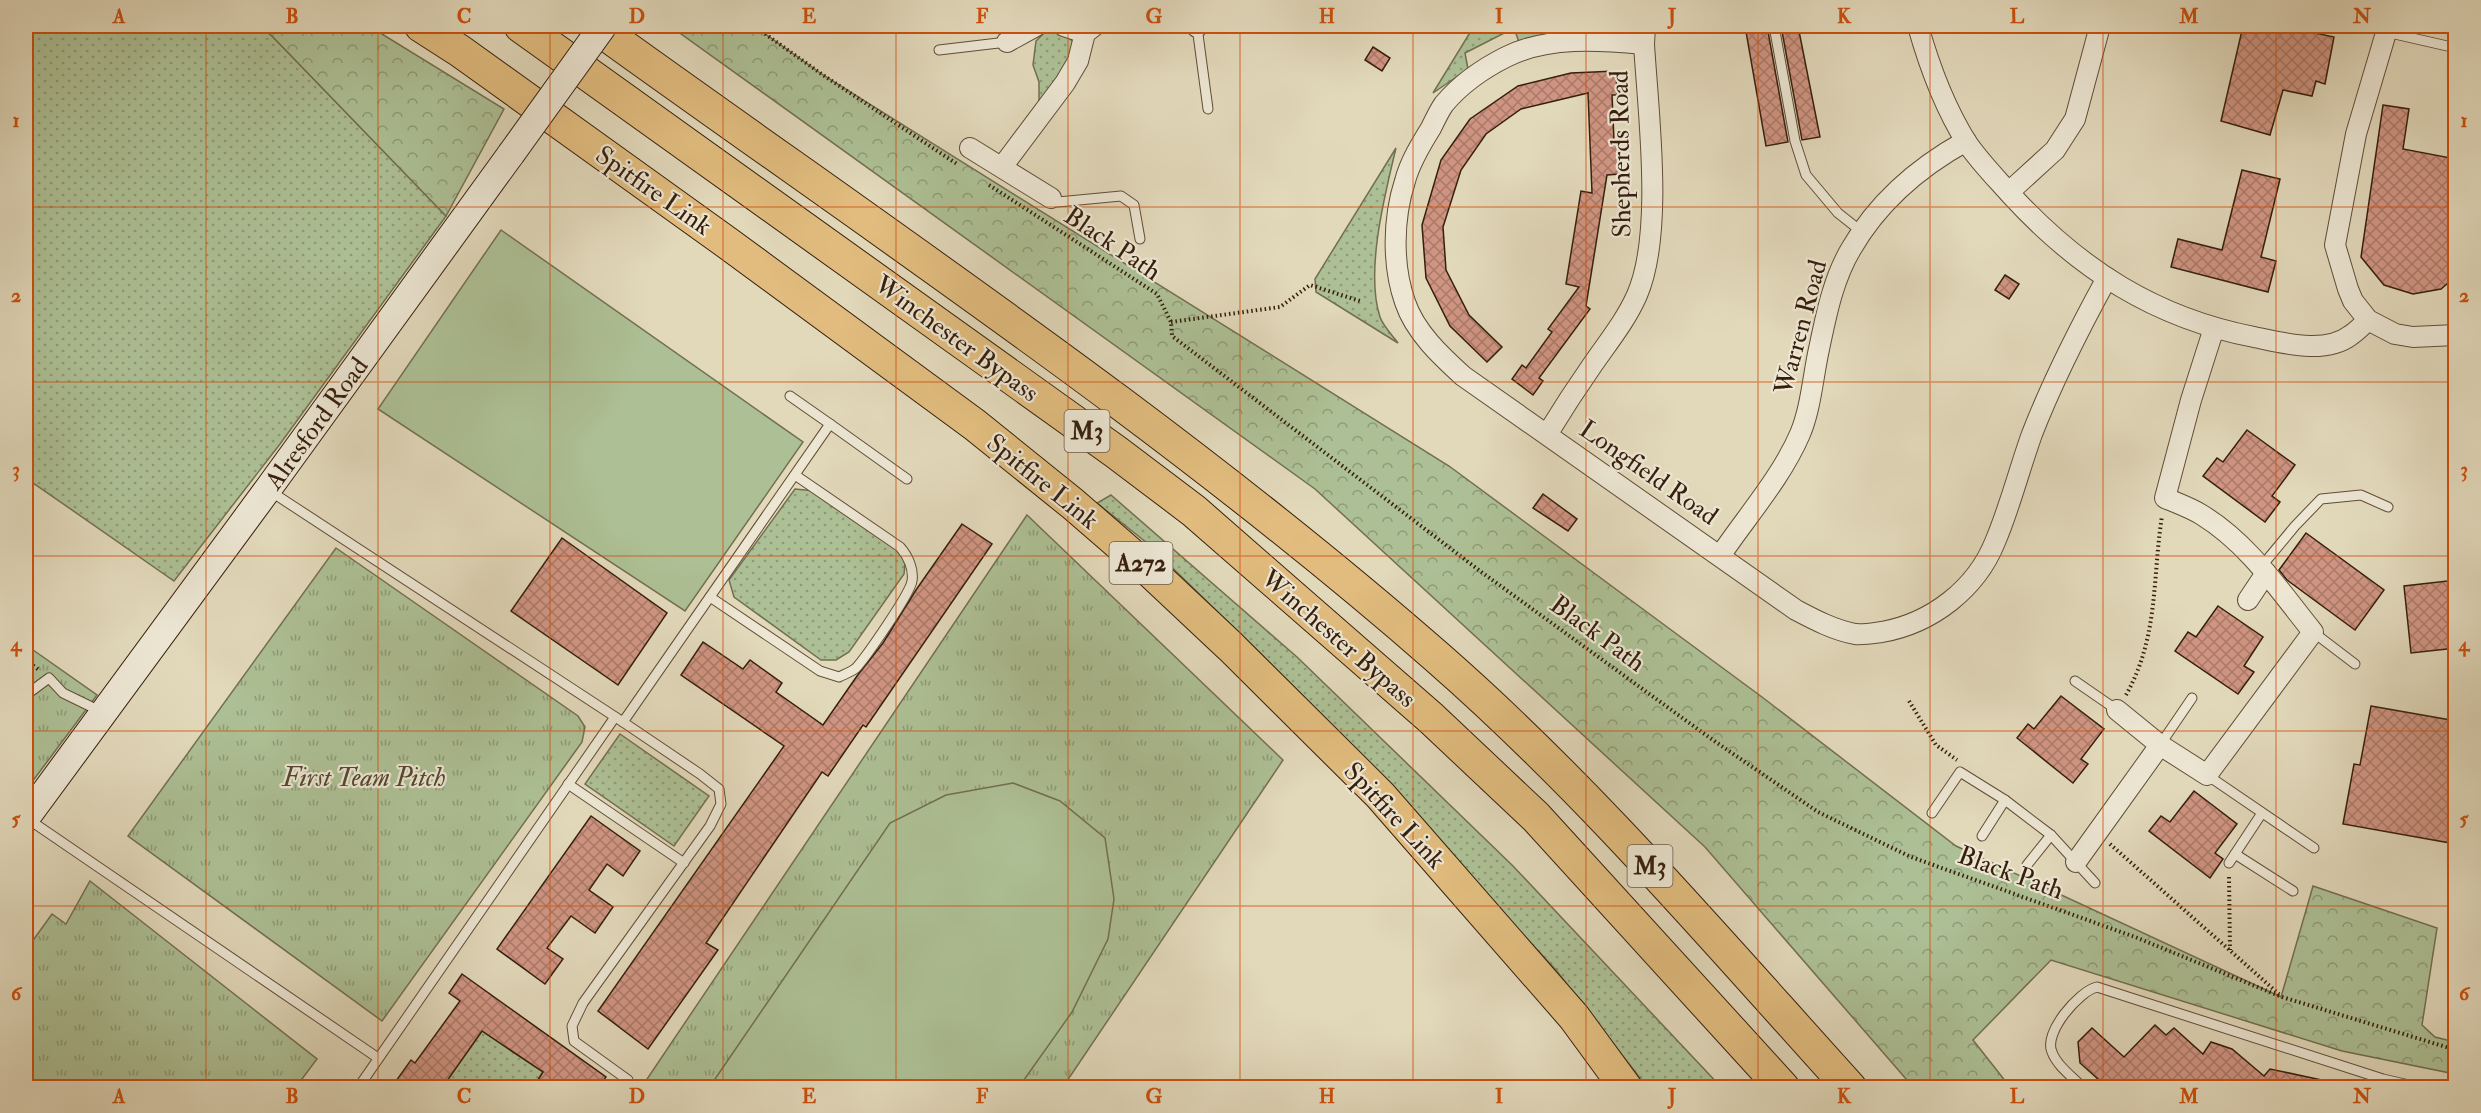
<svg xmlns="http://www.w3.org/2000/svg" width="2481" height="1113" font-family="'IM FELL Double Pica',serif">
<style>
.grass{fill:url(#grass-dots);stroke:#726f51;stroke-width:1.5}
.forest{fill:url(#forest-crowns);stroke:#726f51;stroke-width:1.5}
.park{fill:url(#park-tufts);stroke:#726f51;stroke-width:1.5}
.pitch{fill:#adc095;stroke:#726f51;stroke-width:1.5}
.building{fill:url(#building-cross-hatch);stroke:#361e0d;stroke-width:1.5}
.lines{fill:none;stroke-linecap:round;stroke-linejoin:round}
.service-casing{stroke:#614d38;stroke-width:11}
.minor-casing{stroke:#614d38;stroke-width:22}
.secondary-casing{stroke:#361e0d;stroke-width:29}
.trunk-casing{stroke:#361e0d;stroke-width:34}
.motorway-casing{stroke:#361e0d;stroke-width:35}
.path{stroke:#361e0d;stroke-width:4;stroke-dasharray:1.5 3;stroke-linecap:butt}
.service{stroke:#ece6d3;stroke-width:9}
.minor{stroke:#ece6d3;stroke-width:20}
.secondary{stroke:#ece6d3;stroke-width:27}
.trunk{stroke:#e1bc7e;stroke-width:32}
.motorway{stroke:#e1bc7e;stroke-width:33}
.secondary-bridge-casing{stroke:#361e0d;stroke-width:29;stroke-linecap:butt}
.secondary-bridge{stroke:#ece6d3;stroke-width:27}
.grid{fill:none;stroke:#cd500c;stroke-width:1.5;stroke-opacity:0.55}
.labels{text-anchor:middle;stroke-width:4.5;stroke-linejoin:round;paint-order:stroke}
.shield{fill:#ece6d3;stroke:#6d5a48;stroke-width:1.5}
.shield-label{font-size:24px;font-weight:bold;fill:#361e0d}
.street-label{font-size:26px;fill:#361e0d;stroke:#ece6d3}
.park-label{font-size:26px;font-style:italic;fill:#54462f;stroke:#ece6d3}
.neatline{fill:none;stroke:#cd500c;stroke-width:2}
.grid-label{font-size:20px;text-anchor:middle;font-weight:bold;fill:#cd500c}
</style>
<defs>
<pattern id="grass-dots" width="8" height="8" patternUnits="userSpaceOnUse" patternTransform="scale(1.5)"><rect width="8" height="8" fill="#adc095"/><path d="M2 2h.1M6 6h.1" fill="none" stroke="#8e9b78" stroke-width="1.8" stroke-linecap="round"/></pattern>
<pattern id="forest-crowns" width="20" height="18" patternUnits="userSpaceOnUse" patternTransform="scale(1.5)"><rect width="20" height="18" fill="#adc095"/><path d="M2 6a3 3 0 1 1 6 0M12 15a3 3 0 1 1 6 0" fill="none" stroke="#8e9b78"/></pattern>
<pattern id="park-tufts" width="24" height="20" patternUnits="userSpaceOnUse" patternTransform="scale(1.5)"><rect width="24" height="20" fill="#adc095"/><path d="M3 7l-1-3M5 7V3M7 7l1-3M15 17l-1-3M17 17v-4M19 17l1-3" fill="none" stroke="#8e9b78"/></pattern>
<pattern id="building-cross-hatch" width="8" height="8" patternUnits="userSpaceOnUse" patternTransform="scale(1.5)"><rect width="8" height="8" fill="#d09582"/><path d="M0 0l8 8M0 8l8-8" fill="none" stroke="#aa7969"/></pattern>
</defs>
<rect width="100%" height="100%" fill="#e2d9bb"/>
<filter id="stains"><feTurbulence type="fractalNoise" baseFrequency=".00333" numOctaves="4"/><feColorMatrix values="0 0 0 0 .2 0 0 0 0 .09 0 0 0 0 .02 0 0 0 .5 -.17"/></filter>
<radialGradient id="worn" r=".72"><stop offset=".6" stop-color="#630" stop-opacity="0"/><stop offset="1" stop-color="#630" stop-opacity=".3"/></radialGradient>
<g class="grass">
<polygon points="26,26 259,26 272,36 446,216 280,444 174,581 26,478"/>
<polygon points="1474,26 1520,26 1552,33 1520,45 1514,28 1465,53 1468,69 1433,93"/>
<polygon points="1054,31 1065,35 1075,43 1074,60 1039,103 1039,82 1033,65 1036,41 1044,33"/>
<path d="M1396,148C1385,194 1365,271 1380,317C1383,326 1393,336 1398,343L1316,292L1315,279Z"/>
<polygon points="795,489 815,491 898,547 905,564 904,574 849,652 836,660 821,660 734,597 729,580"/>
<polygon points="1111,495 1297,657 1513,866 1721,1087 1647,1087 1556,970 1261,654 1147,543 1097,503"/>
<polygon points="620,734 709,796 674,846 585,784"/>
<polygon points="482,1031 543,1072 533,1087 457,1087 447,1080"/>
</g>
<g class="forest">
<polygon points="259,26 369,26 504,109 446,216 272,36"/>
<polygon points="670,26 754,26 823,75 1449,466 1762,697 1956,846 2281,997 2313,886 2437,928 2422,1025 2435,1037 2455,1042 2455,1074 2342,1051 2051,960 1973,1040 2010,1087 1913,1087 1705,847 1315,489"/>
</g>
<g class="park">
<polygon points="1027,515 1283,760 1063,1087 641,1088"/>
<polygon points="336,548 578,716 585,727 582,742 382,1021 128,836"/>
<polygon points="26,645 97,695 26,790"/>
<polygon points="90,881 317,1059 296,1087 26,1087 26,950 52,914 66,924"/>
</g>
<g class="pitch">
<polygon points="501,230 803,442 685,611 378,409"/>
<polygon points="1013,783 1060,801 1105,838 1114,899 1108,939 1072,1012 1019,1087 714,1087 713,1082 890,823 946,795"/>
</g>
<g class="building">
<polygon points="1745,26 1767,26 1788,142 1766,146"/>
<polygon points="1781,26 1798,26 1820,137 1802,140"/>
<polygon points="2243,26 2283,26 2334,37 2325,84 2316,81 2312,96 2283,90 2270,135 2221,121"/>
<polygon points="1373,47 1390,58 1382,71 1365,60"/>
<polygon points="1616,71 1617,95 1612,95 1614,141 1618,140 1620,174 1607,175 1586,306 1590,309 1539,378 1543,381 1533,395 1512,379 1522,365 1526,368 1552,332 1548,329 1579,287 1566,284 1581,191 1592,193 1588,93 1521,109 1486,134 1461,170 1443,227 1446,270 1469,315 1502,347 1487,362 1450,326 1426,278 1422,225 1441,160 1470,119 1518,86 1571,73"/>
<polygon points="2383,105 2409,109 2403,149 2456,159 2456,276 2441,289 2413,294 2384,285 2361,257"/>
<polygon points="2242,170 2280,179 2261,257 2276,261 2268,292 2171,267 2178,239 2222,250"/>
<polygon points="2005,275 2019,284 2009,299 1995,290"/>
<polygon points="2247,430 2295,465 2272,496 2280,502 2265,522 2203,476 2217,458 2223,462"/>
<polygon points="1543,494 1577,519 1568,531 1533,508"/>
<polygon points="962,524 992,544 866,727 863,725 828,776 822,772 706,943 718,950 648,1049 598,1011 784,746 681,675 703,642 743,669 750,660 782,683 776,692 823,725 857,676 883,643 916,590"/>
<polygon points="2306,533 2384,590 2355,630 2287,580 2279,570"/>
<polygon points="562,538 667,613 618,685 511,611"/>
<polygon points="2456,580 2456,648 2411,653 2404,586"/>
<polygon points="2218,606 2263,637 2244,666 2254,672 2238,694 2175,651 2188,632 2196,637"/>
<polygon points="2061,696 2104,729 2081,759 2088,764 2073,783 2017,738 2028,724 2034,729"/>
<polygon points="2371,706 2456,721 2456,844 2343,824 2354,764 2360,765"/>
<polygon points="2194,791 2237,824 2215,853 2223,859 2210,878 2149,831 2161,816 2170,822"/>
<polygon points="591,816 640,851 623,876 607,864 589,890 613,907 595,933 571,916 547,948 563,959 545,984 497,949"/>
<polygon points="462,974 606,1077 598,1088 533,1088 543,1072 482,1031 442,1088 391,1088 411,1060 415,1063 460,1001 449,993"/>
<polygon points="2155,1025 2166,1035 2174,1028 2203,1054 2211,1042 2232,1049 2264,1076 2270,1069 2322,1080 2321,1088 2108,1088 2080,1063 2078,1042 2092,1028 2124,1057"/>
</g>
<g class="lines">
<defs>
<g id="service">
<polyline points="1774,26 1795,141 1806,175 1838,213 1862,232"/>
<polyline points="1197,27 1208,109"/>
<polyline points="2386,32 2456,48"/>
<polyline points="939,50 1007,42"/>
<polyline points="1051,198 1058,202 1121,196 1134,205 1140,239"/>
<polyline points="790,396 830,424"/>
<polyline points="270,491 623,722 700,774 719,789 721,804 710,826 583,1003 572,1026 574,1041 628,1080 625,1088"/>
<polyline points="2261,567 2295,526 2321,499 2361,495 2388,507"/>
<path d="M710,597L820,671L839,677C845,674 851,672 856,668C866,657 910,594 912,581C914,569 908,556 900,547L795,475"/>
<polyline points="2313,632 2355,664"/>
<polyline points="2075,681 2117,710"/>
<polyline points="26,695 49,678 63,693 102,712"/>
<polyline points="623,722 830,424 907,479"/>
<polyline points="2160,745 2192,698"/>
<polyline points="2207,775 2314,848"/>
<polyline points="568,784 684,863"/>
<polyline points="1932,813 1960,772 2005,800 2051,835 2095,883"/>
<polyline points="28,819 378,1058"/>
<polyline points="1982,836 2005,800"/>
<polyline points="2235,854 2293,891"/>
<polyline points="2229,863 2262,813"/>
<polyline points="2027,865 2051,835"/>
<polyline points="358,1088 615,717"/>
<path d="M2083,1088C2073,1077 2057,1066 2052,1052C2043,1033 2079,991 2097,987L2383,1079L2422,1088"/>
</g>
<g id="minor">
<polyline points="1064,26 1085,33"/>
<polyline points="1196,26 1197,27"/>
<path d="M1918,26C1929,65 1945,108 1967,143C1980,162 1996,178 2011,195C2079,269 2155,318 2254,337C2284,343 2325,355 2351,335C2357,331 2363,325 2368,320"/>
<polyline points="2388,26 2356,134 2335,245 2348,289 2353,301 2368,320 2395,334 2413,337 2456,335"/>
<polyline points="1007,42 1036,26"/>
<path d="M1644,44C1599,40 1548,36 1506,57C1484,68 1460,85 1444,104C1439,111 1435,120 1431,128C1421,144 1410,162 1405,181C1393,218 1392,265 1405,302C1415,332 1441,356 1463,376L1796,610C1815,620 1834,630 1855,634C1863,635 1874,633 1882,632C1932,623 1976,589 1995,542C2010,507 2019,470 2032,434C2053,380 2079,329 2107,278"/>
<polyline points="970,148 1051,198"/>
<polyline points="1002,167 1065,83 1078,61 1085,33 1094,26"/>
<polyline points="2009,192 2055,150 2075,119 2100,26"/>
<path d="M1548,433C1562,410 1577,387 1593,364C1609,341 1626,320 1637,295C1664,233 1648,112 1644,44L1645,26"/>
<path d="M1720,556C1747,516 1781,478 1800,434C1811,408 1813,376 1819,349C1826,316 1833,279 1851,249C1878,202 1919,167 1966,141"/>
<polyline points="2248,600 2266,573"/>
<path d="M2117,710L2160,745L2207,775L2313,632C2279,590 2249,544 2202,515C2191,508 2177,503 2165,498L2191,400L2214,328"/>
<polyline points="2076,862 2160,745"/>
</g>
<polyline id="secondary" points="26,818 268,489 511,154"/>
<polyline id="trunk" points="421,26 460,51 726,242 975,425 1073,504 1148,569 1231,647 1380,795 1574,1017 1626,1088"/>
<g id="motorway">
<polyline points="521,26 1116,452 1194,511 1431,718 1536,817 1783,1088"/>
<path d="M595,26C879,231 1173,426 1437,657C1587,788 1716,940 1850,1088"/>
</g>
</defs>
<use href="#service" class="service-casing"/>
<use href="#minor" class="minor-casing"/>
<use href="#secondary" class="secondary-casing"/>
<use href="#trunk" class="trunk-casing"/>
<use href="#motorway" class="motorway-casing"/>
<g class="path">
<polyline points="754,26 823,75 957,164"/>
<polyline points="989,185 1157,294 1171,322 1172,336 1480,571 1710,738 1818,812 1911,857 2135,937 2282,997 2456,1050"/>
<polyline points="1171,322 1280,307 1310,285 1360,301"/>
<polyline points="26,660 39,670"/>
<path d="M2126,695C2159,636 2152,580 2162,516"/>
<polyline points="1909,701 1936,745 1957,760"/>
<polyline points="2110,844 2279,994"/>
<polyline points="2229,877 2230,950"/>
</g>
<use href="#service" class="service"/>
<use href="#minor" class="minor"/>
<use href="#secondary" class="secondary"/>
<use href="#trunk" class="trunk"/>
<use href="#motorway" class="motorway"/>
<defs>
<polyline id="secondary-bridge" points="511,154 603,26"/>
</defs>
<use href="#secondary-bridge" class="secondary-bridge-casing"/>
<use href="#secondary-bridge" class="secondary-bridge"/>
</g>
<path class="grid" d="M206,26V1088M378,26V1088M550,26V1088M723,26V1088M896,26V1088M1068,26V1088M1240,26V1088M1413,26V1088M1586,26V1088M1758,26V1088M1930,26V1088M2103,26V1088M2276,26V1088M26,207H2456M26,382H2456M26,556H2456M26,731H2456M26,906H2456"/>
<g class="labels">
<g class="shield">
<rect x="1064.5" y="410" width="45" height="42" rx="4.5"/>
<rect x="1109.5" y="542" width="63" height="42" rx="4.5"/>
<rect x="1627.5" y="845" width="45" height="42" rx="4.5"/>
</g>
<g class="shield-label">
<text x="1087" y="439">M3</text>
<text x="1141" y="571">A272</text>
<text x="1650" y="874">M3</text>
</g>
<g class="street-label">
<text transform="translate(1620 154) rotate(-91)" y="9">Shepherds Road</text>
<text transform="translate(654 190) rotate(35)" y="9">Spitfire Link</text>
<text transform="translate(1113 243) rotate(34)" y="9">Black Path</text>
<text transform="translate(1800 327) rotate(-75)" y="9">Warren Road</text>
<text transform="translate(957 338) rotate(36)" y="9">Winchester Bypass</text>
<text transform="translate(316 423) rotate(-54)" y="9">Alresford Road</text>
<text transform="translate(1649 472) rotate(35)" y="9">Longfield Road</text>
<text transform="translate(1043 481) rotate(39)" y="9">Spitfire Link</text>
<text transform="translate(1598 633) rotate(36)" y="9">Black Path</text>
<text transform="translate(1339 638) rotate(41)" y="9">Winchester Bypass</text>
<text transform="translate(1395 815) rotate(47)" y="9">Spitfire Link</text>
<text transform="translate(2011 872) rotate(20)" y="9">Black Path</text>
</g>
<g class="park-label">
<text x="364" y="786">First Team Pitch</text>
</g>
</g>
<rect width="2481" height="1113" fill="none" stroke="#e2d9bb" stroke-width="66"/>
<rect x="33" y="33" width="2415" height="1047" class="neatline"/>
<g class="grid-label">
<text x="119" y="23">A</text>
<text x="292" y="23">B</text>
<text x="464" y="23">C</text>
<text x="637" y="23">D</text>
<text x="809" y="23">E</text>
<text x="982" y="23">F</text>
<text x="1154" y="23">G</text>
<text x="1327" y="23">H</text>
<text x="1499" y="23">I</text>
<text x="1672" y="23">J</text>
<text x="1844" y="23">K</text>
<text x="2017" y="23">L</text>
<text x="2189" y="23">M</text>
<text x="2362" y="23">N</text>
<text x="16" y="127">1</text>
<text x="2464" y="127">1</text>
<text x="16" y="302">2</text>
<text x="2464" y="302">2</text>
<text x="16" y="476">3</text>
<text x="2464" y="476">3</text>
<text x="16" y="651">4</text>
<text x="2464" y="651">4</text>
<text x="16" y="825">5</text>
<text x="2464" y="825">5</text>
<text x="16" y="1000">6</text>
<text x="2464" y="1000">6</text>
<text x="119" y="1103">A</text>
<text x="292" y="1103">B</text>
<text x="464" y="1103">C</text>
<text x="637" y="1103">D</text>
<text x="809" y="1103">E</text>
<text x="982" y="1103">F</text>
<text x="1154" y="1103">G</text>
<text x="1327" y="1103">H</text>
<text x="1499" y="1103">I</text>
<text x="1672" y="1103">J</text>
<text x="1844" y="1103">K</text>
<text x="2017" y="1103">L</text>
<text x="2189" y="1103">M</text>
<text x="2362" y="1103">N</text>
</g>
<rect width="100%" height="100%" filter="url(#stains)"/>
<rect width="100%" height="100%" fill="url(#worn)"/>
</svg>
